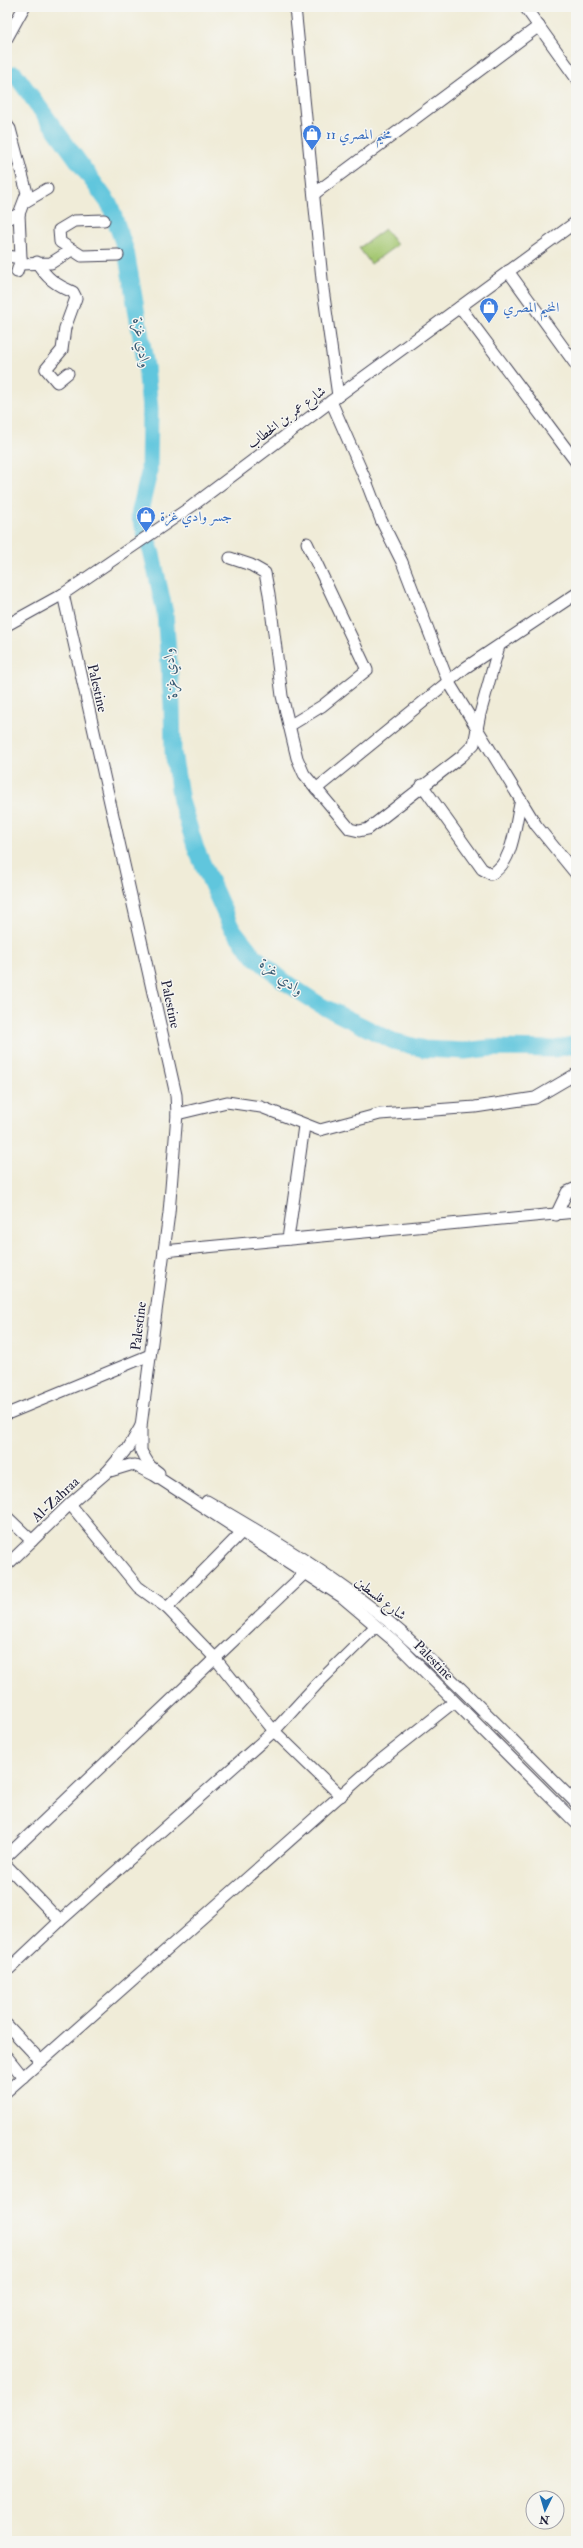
<svg xmlns="http://www.w3.org/2000/svg" width="583" height="2548" font-family="'IM FELL Double Pica',Amiri,serif">
<style>
.green{fill:#a4c771;stroke:#637456}
.lines{fill:none;stroke-linecap:round;stroke-linejoin:round}
.stream{stroke:#60c6dd;stroke-width:3}
.river{stroke:#60c6dd;stroke-width:17}
.minor-casing{stroke:#414053;stroke-width:13}
.minor{stroke:#fff;stroke-width:11}
.labels{text-anchor:middle;stroke-width:3;stroke-linejoin:round;paint-order:stroke}
.shop-label{font-size:14px;fill:#366cbe;stroke:#f6f6f2;text-anchor:start}
.street-label{font-size:14px;fill:#22223b;stroke:#f6f6f2}
.water-label{font-size:15px;font-style:italic;fill:#385b74;stroke:#f6f6f2}
</style>
<rect width="100%" height="100%" fill="#f6f6f2"/>
<filter id="ink" filterUnits="userSpaceOnUse"><feTurbulence type="fractalNoise" baseFrequency=".025" numOctaves="2"/><feDisplacementMap in="SourceGraphic" scale="8" xChannelSelector="R" yChannelSelector="G"/><feConvolveMatrix kernelMatrix="1 2 1 2 8 2 1 2 1" color-interpolation-filters="sRGB"/></filter>
<filter id="wash" filterUnits="userSpaceOnUse"><feTurbulence type="fractalNoise" baseFrequency=".012" numOctaves="4" result="noise"/><feDisplacementMap in="SourceGraphic" scale="16" xChannelSelector="R" yChannelSelector="G"/><feGaussianBlur stdDeviation="0.9" result="paint"/><feColorMatrix in="noise" values="0 0 0 0 0 0 0 0 0 0 0 0 0 0 0 0 0 1.4 0 .05"/><feComposite in="paint" operator="in"/></filter>
<g filter="url(#wash)">
<rect width="100%" height="100%" fill="#f0ecd8"/>
<polygon class="green" points="385,229 397,245 371,264 359,248"/>
<g class="lines">
<polyline class="stream" points="7,68 15,74"/>
<polyline class="river" points="15,74 110,205 126,251 146,366 150,409 149,473 139,515 152,554 165,613 172,704 173,752 181,801 196,849 231,927 254,956 285,982 320,1005 393,1041 424,1049 465,1051 490,1048 555,1049 576,1044"/>
</g>
</g>
<g filter="url(#ink)">
<g class="lines">
<defs>
<g id="minor">
<polyline points="295,7 323,289 338,396"/>
<polyline points="525,7 576,78"/>
<polyline points="7,38 24,7"/>
<polyline points="7,125 10,129 27,193 19,214 7,219"/>
<polyline points="314,194 539,26"/>
<polyline points="25,202 47,189"/>
<polyline points="104,220 74,221 59,230 60,242 82,256 118,255"/>
<polyline points="7,256 21,258"/>
<path d="M37,262C46,278 56,285 73,292L76,298L65,328L62,350L46,369L57,382L68,373"/>
<polyline points="20,264 51,263 70,251"/>
<polyline points="508,271 576,365"/>
<polyline points="17,272 21,258 19,214"/>
<polyline points="460,307 576,462"/>
<polyline points="331,401 366,481 381,520 402,562 448,681 536,825 576,874"/>
<polyline points="230,558 251,565 265,573 269,594 282,696 297,758 304,774 350,829 359,831 368,829 462,756 474,744 480,714 499,646"/>
<polyline points="63,594 176,1095 177,1114 169,1213 141,1426 141,1451"/>
<polyline points="7,625 63,594 192,506 338,396 576,222"/>
<polyline points="289,726 322,706 367,670 307,543"/>
<path d="M422,785L482,869L491,874C514,863 515,823 521,800"/>
<polyline points="316,789 465,668 576,594"/>
<polyline points="177,1114 227,1102 261,1107 320,1130 380,1114 475,1107 535,1098 576,1074"/>
<polyline points="556,1215 567,1192 576,1188"/>
<polyline points="288,1239 304,1126"/>
<polyline points="164,1251 576,1212"/>
<polyline points="7,1414 150,1355"/>
<polyline points="129,1447 141,1426"/>
<polyline points="142,1453 150,1466 159,1473"/>
<polyline points="134,1465 154,1475 342,1597 394,1641 576,1823"/>
<polyline points="107,1472 130,1465"/>
<path d="M207,1501C274,1540 343,1581 402,1633C462,1687 518,1746 576,1803"/>
<polyline points="70,1504 138,1587 167,1608 215,1658 274,1731 341,1796"/>
<polyline points="7,1517 32,1541"/>
<polyline points="7,1565 70,1504 107,1472 125,1451"/>
<polyline points="167,1608 242,1532"/>
<polyline points="7,1856 306,1572"/>
<polyline points="7,1866 60,1921 274,1731 318,1683 376,1626"/>
<polyline points="7,1971 60,1921"/>
<polyline points="7,2025 41,2061"/>
<polyline points="7,2057 23,2077"/>
<polyline points="7,2091 377,1763 454,1702"/>
</g>
</defs>
<use href="#minor" class="minor-casing"/>
<use href="#minor" class="minor"/>
</g>
</g>
<defs>
<symbol id="shop-pin" viewBox="-11 -11 22 30"><path d="M0 17L-7.5 6A9.5 9.5 0 1 1 7.5 6Z" fill="#3f7fe0" stroke="#f6f6f2"/><path d="M-5-2.5h2.3a2.7 3.5 0 0 1 5.4 0H5L5.5 6h-11ZM-1.5-2.5h3a1.5 2.3 0 0 0-3 0Z" fill="#fff"/></symbol>
</defs>
<g fill-rule="evenodd">
<use href="#shop-pin" x="301" y="123" width="22" height="30"/>
<use href="#shop-pin" x="478" y="296" width="22" height="30"/>
<use href="#shop-pin" x="135" y="505" width="22" height="30"/>
</g>
<g class="labels">
<g class="shop-label">
<text x="326" y="139">مخيم المصري 11</text>
<text x="503" y="312">المخيم المصري</text>
<text x="160" y="521">جسر وادي غزة</text>
</g>
<g class="street-label">
<text transform="translate(286 417) rotate(-37)" y="5">شارع عمر بن الخطاب</text>
<text transform="translate(98 688) rotate(77)" y="5">Palestine</text>
<text transform="translate(171 1004) rotate(78)" y="5">Palestine</text>
<text transform="translate(138 1326) rotate(-83)" y="5">Palestine</text>
<text transform="translate(55 1499) rotate(-43)" y="5">Al-Zahraa</text>
<text transform="translate(381 1598) rotate(38)" y="5">شارع فلسطين</text>
<text transform="translate(434 1660) rotate(45)" y="5">Palestine</text>
</g>
<g class="water-label">
<text transform="translate(142 343) rotate(81)" y="5">وادي غزة</text>
<text transform="translate(170 673) rotate(-95)" y="5">وادي غزة</text>
<text transform="translate(282 977) rotate(37)" y="5">وادي غزة</text>
</g>
</g>
<rect width="583" height="2548" fill="none" stroke="#f6f6f2" stroke-width="24"/>
<g transform="translate(545 2510) rotate(185)"><circle r="19" fill="#f6f6f2" stroke="#a1a1a9"/>
<path d="M0-3L7 15L0 10L-7 15Z" fill="#1f6fb2"/>
<text y="-6" font-size="11" font-weight="bold" text-anchor="middle" fill="#22223b">N</text>
</g>
</svg>
